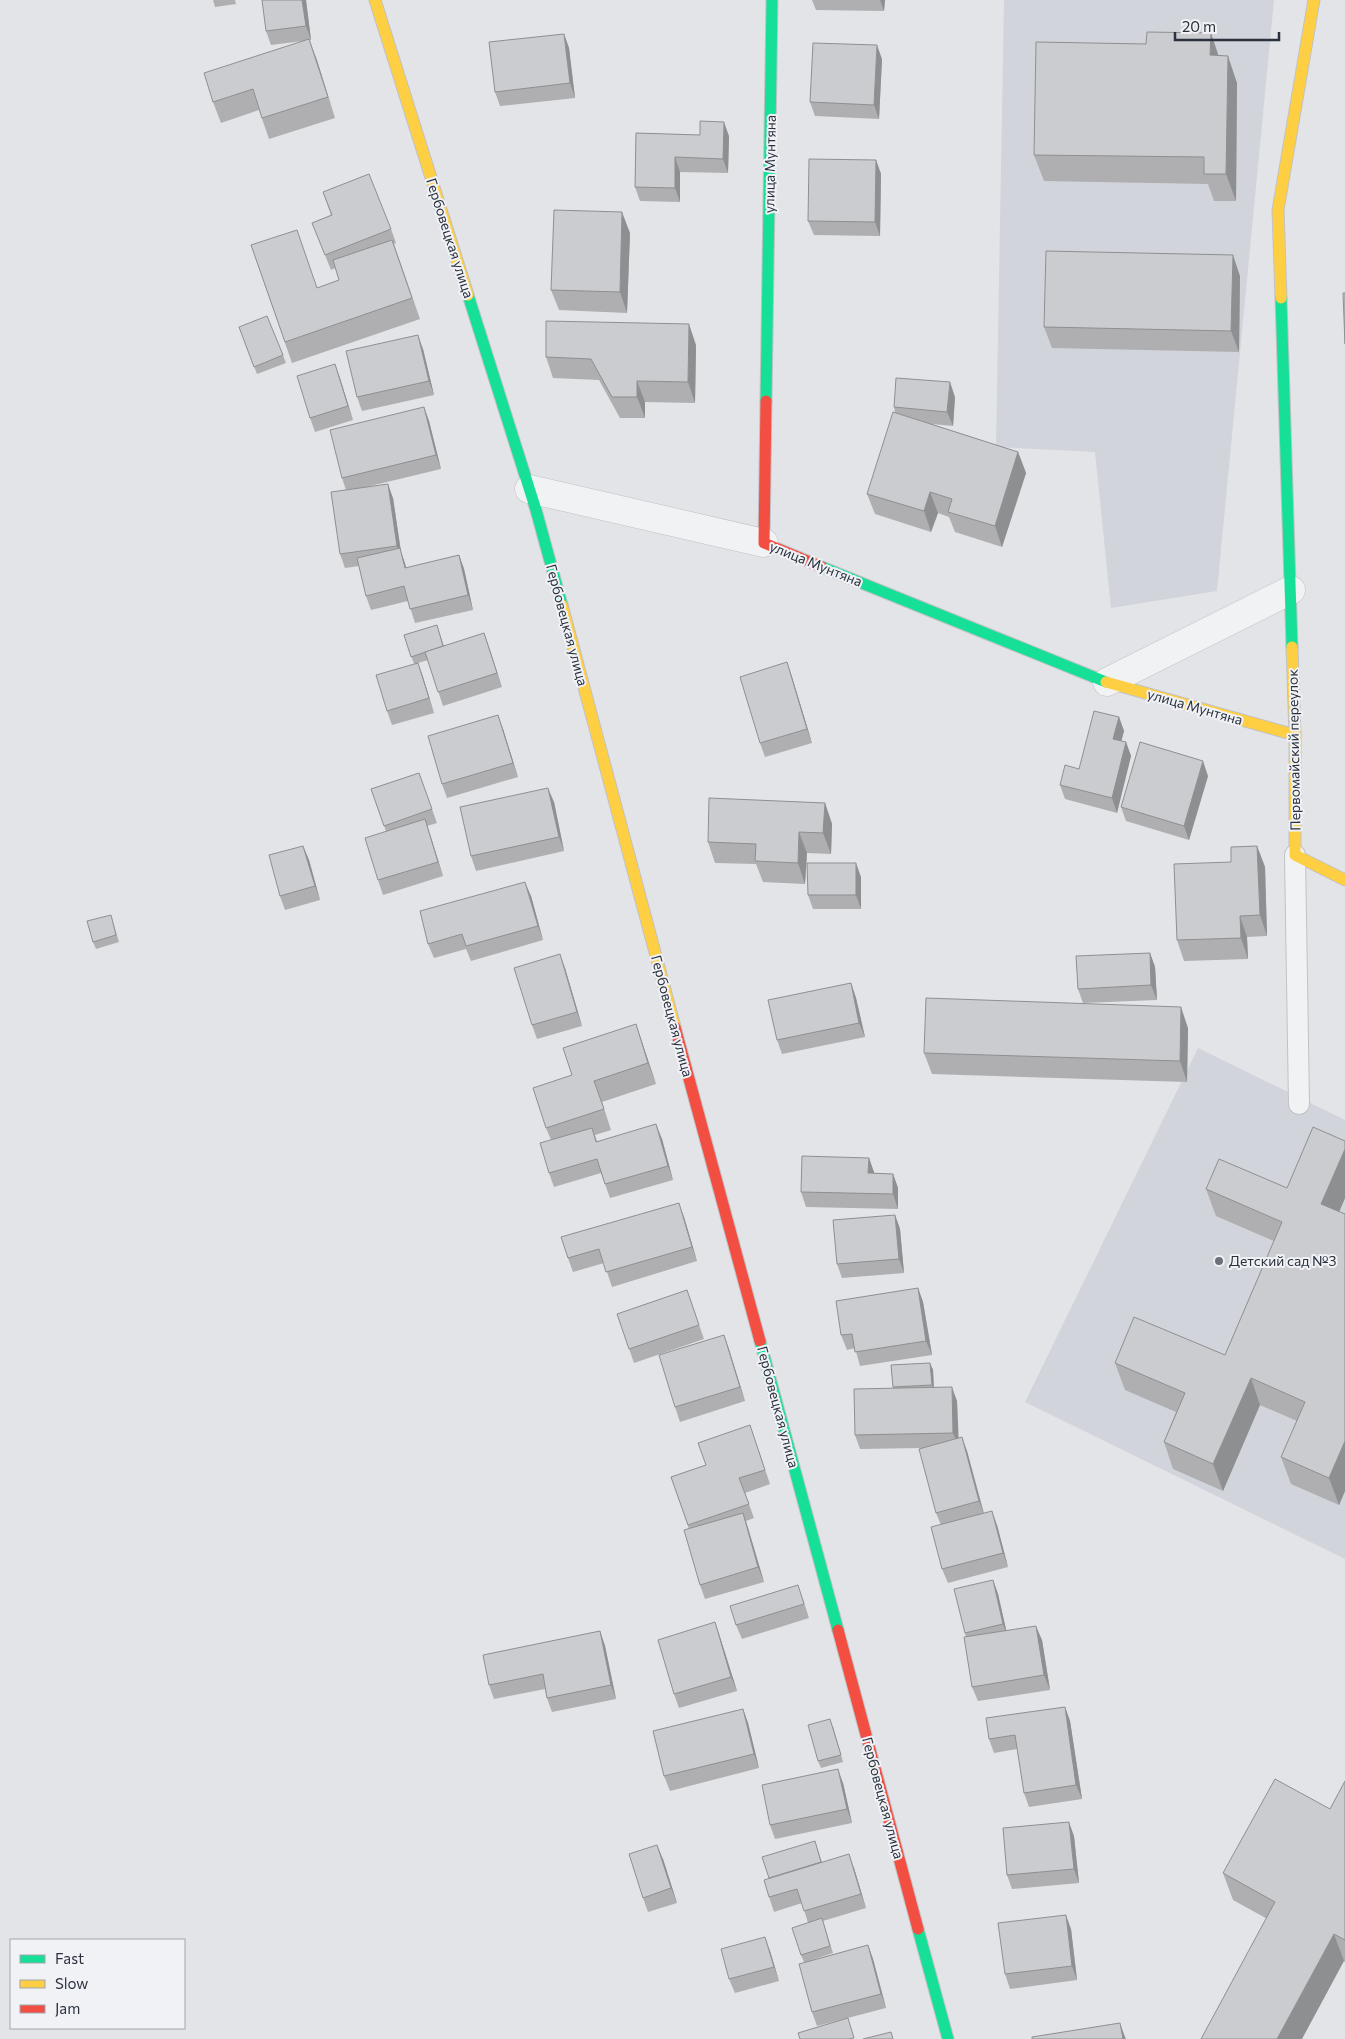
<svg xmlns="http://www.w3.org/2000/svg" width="1345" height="2039" font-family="Commissioner,sans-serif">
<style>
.built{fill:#d1d4da}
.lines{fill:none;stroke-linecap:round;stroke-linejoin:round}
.lane-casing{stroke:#c1c2c5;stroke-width:22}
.street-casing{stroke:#c1c2c5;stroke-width:29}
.fast-casing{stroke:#c1c2c5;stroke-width:13}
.slow-casing{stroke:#c1c2c5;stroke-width:13}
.jam-casing{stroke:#c1c2c5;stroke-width:13}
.lane{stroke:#f1f2f4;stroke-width:20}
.street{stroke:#f1f2f4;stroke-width:28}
.fast{stroke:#16e098;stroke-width:11}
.slow{stroke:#ffcf43;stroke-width:11}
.jam{stroke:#f24e42;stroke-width:11}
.wall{fill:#afafb2}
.shaded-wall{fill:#8e8f91}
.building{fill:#cbcccf;stroke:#8e8f91}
.poi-dot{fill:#6b7079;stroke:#f0f2f6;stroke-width:2}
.labels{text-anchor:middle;stroke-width:4;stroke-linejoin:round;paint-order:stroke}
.street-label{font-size:14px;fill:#2b323e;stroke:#f0f2f6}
.poi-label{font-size:14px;fill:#2b323e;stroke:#f0f2f6;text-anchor:start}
</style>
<rect width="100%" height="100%" fill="#e2e4e7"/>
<g class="built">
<polygon points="1004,0 1274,0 1217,591 1111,608 1095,452 996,447"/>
<polygon points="1198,1048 1345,1120 1345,1559 1025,1402"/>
</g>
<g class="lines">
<defs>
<polyline id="lane" points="1295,855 1299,1104"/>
<g id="street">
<polyline points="529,489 764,543"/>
<polyline points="1107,682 1291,590"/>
</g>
<g id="fast">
<polyline points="468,295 536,510 562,605"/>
<polyline points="1281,298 1292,647"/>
<polyline points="766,401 772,0"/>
<polyline points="822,567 1106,682"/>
<polyline points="760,1341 838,1630"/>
<polyline points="918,1929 948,2039"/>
</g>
<g id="slow">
<polyline points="375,0 468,295"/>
<polyline points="1281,298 1278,210 1314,0"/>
<polyline points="562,605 675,1027"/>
<polyline points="1292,647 1295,735 1295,855 1345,880"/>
<polyline points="1106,682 1295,735"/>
</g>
<g id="jam">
<polyline points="766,401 764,543 822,567"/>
<polyline points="675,1027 760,1341"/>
<polyline points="838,1630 918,1929"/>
</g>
</defs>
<use href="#lane" class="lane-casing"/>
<use href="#street" class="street-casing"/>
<use href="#fast" class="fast-casing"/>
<use href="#slow" class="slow-casing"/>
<use href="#jam" class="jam-casing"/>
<use href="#lane" class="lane"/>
<use href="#street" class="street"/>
<use href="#fast" class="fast"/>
<use href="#slow" class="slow"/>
<use href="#jam" class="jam"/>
</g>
<g class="wall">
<polygon points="213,0 235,0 236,4 215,7"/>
<polygon points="306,0 311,40 309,41 335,118 269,139 259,110 221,123 213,102 303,41 271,45 266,31"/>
<polygon points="812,0 885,0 884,11 816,10"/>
<polygon points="564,34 569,48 575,98 500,106 495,92"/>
<polygon points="1219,56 1237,83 1236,201 1214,201 1208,184 1044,181 1034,155"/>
<polygon points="882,59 879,119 815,116 810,102"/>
<polygon points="636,133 729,136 728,173 680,172 680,202 640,201 635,187"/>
<polygon points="876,160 881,174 880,236 814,235 808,221"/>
<polygon points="323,192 391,229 396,243 394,244 420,319 292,363 251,245 317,288 339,280 335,268 331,270 312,223 331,215"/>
<polygon points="630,233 627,313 559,310 551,290"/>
<polygon points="1240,276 1239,352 1052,348 1044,327"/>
<polygon points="239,327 283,355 286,363 257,374"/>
<polygon points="696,345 695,403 645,402 645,418 620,418 599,380 553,378 546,357"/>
<polygon points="423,349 434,395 362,411 357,397"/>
<polygon points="335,364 353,420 315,432 310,418"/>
<polygon points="955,397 953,426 932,424 1018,452 1026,473 1002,547 955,532 949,517 938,513 931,532 875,514 867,494 895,412 894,407"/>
<polygon points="424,407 429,421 441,469 366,487 393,498 401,552 406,568 459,555 464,569 473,610 415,623 408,601 371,610 366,596 359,566 345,568 340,554 346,490 342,478"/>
<polygon points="437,625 444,646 484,633 502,687 443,706 428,660 418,663 423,677 434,713 392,725 387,711 414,664 404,635"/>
<polygon points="787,662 792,677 812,743 765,757 760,743"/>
<polygon points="1119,717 1124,731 1121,741 1126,742 1131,756 1117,813 1065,799 1060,785 1079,769"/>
<polygon points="503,729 518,777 447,798 442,784"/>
<polygon points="419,773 437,823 427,826 443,876 383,895 378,880 386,831 371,789"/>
<polygon points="1208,776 1189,840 1126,821 1121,807"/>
<polygon points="554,802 564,851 476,871 471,856"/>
<polygon points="825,803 832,824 831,854 807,853 805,884 763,882 756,864 715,863 708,842"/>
<polygon points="303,846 309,860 320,900 285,910 280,896"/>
<polygon points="1257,846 1265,867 1267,936 1247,937 1248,959 1184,961 1177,940 1231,862"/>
<polygon points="861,877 861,909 813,909 808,895"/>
<polygon points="531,896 543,940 471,961 466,949 434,958 428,944"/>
<polygon points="111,915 119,942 96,949 93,942"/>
<polygon points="1150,953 1155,967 1157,1000 1083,1003 1078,989"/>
<polygon points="565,968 582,1026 537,1039 532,1025"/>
<polygon points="851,983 856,998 865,1037 782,1054 777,1040"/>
<polygon points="636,1024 656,1084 602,1102 611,1130 595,1135 597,1141 662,1139 673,1180 610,1198 601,1173 554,1187 549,1173 551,1140 546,1128 572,1075"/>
<polygon points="1188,1028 1187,1082 932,1074 924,1053"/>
<polygon points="869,1158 874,1173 893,1174 898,1188 898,1209 806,1207 801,1192"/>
<polygon points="1287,1188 1345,1198 1339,1212 1345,1214 1345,1491 1339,1505 1291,1484 1281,1457 1297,1421 1260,1405 1223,1491 1173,1469 1164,1442 1176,1412 1125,1390 1115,1363 1225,1355 1274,1241 1216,1216 1206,1189"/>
<polygon points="895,1215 900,1229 904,1273 842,1278 837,1264"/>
<polygon points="684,1217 697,1261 612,1287 604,1263 573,1272 568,1258"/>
<polygon points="918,1288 923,1302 932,1355 860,1366 855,1348 847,1350 841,1335"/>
<polygon points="687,1290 704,1339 634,1363 617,1314"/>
<polygon points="724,1335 745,1401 680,1422 675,1407"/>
<polygon points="930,1363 933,1370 934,1387 957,1401 958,1438 967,1451 984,1513 997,1525 1008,1567 948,1583 942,1569 941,1525 936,1513 921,1448 860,1449 855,1435 893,1388 891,1365"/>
<polygon points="750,1425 770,1484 745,1493 754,1518 746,1521 764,1582 705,1599 700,1585 689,1529 671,1477 706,1465"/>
<polygon points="993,1580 998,1594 1006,1630 1042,1640 1050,1690 978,1701 972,1687 966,1637 965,1633"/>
<polygon points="803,1599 809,1618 742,1639 736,1625"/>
<polygon points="715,1622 720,1637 737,1691 679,1708 674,1694"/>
<polygon points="600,1631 605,1646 616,1699 552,1712 547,1698 545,1689 494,1699 489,1685"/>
<polygon points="1065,1707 1070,1721 1082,1799 1029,1807 1024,1793 1017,1749 994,1753 989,1739"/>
<polygon points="743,1709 748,1723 759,1768 670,1791 664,1776"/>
<polygon points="833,1726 843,1762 821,1768 818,1761"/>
<polygon points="1345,1781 1345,1962 1233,1900 1223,1873 1330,1809"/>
<polygon points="843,1783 852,1823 775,1839 770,1825"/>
<polygon points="1074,1836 1079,1883 1012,1889 1007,1875"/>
<polygon points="815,1841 822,1862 854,1868 866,1908 823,1921 833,1953 808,1961 868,1945 873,1959 886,2008 817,2026 812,2012 804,1962 801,1955 808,1923 802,1903 774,1912 769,1897 769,1878"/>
<polygon points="663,1859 677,1903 648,1912 643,1898"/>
<polygon points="1071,1929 1077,1980 1010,1989 1005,1974"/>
<polygon points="770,1951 779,1981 735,1993 729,1979"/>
</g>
<g class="shaded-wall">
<polygon points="302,0 306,0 311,40 306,26"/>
<polygon points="880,0 885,0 884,11"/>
<polygon points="1211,33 1220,60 1210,55"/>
<polygon points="564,34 569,48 575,98 570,83"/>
<polygon points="309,39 317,60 335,118 328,97"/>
<polygon points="877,45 882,59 879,119 874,105"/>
<polygon points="1228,56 1237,83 1236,201 1226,174"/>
<polygon points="724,122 729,136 728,173 723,159"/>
<polygon points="675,157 680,172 680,202 675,188"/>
<polygon points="876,160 881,174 880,236 875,222"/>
<polygon points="622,212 630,233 627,313 620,292"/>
<polygon points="1233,255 1240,276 1239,352 1231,331"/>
<polygon points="689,324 696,345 695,403 688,382"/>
<polygon points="418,335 423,349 434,395 429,381"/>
<polygon points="335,364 340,378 353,420 348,406"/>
<polygon points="637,381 645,402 645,418 637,397"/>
<polygon points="950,382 955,397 953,426 947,412"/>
<polygon points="424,407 429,421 441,469 436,455"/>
<polygon points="1018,452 1026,473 1002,547 995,526"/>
<polygon points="388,484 393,498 401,552 405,563 410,582 397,546"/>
<polygon points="930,492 938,513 931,532 924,511"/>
<polygon points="459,555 464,569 473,610 468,595"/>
<polygon points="484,633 489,647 502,687 497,673"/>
<polygon points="787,662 792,677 812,743 807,729"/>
<polygon points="418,663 423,677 434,713 429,698"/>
<polygon points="498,715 503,729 518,777 513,763"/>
<polygon points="1119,717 1124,731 1118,754 1113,739"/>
<polygon points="1126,742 1131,756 1117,813 1112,798"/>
<polygon points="1203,761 1208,776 1189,840 1184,826"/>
<polygon points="548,788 554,802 564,851 559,837"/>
<polygon points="825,803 832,824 831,854 823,833"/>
<polygon points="425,819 430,834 443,876 438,862"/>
<polygon points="799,832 807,853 805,884 798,863"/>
<polygon points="303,846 309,860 320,900 315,886"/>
<polygon points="1257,846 1265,867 1267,936 1260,915"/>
<polygon points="856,863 861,877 861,909 856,895"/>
<polygon points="525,882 531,896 543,940 538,926"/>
<polygon points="1240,916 1247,937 1248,959 1241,938"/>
<polygon points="1150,953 1155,967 1157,1000 1151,985"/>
<polygon points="560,954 565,968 582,1026 577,1012"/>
<polygon points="851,983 856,998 865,1037 859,1023"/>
<polygon points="1181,1007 1188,1028 1187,1082 1180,1061"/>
<polygon points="636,1024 656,1084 648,1063"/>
<polygon points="656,1124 662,1139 673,1180 668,1166"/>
<polygon points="1345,1149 1345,1198 1331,1231 1321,1204"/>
<polygon points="869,1158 874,1172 874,1187 868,1173"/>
<polygon points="893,1174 898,1188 898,1209 893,1194"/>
<polygon points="679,1203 684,1217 697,1261 692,1247"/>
<polygon points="895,1215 900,1229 904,1273 899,1259"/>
<polygon points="918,1288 923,1302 932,1355 926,1341"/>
<polygon points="724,1335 729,1349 745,1401 740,1387"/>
<polygon points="930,1363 933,1370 934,1392 932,1385"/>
<polygon points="1251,1378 1260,1405 1223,1491 1213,1464"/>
<polygon points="952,1387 957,1401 959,1447 953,1433"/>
<polygon points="962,1437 967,1451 984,1515 979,1501"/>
<polygon points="1345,1441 1345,1491 1339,1505 1329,1478"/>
<polygon points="992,1511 997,1525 1008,1567 1003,1553"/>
<polygon points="743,1513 748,1528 764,1582 758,1567"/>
<polygon points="993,1580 998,1594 1008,1638 1003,1624"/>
<polygon points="715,1622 720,1637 737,1691 731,1677"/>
<polygon points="1036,1626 1042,1640 1050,1690 1044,1675"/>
<polygon points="600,1631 605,1646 616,1699 611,1685"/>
<polygon points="1065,1707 1070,1721 1082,1799 1076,1785"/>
<polygon points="743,1709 748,1723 759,1768 754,1754"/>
<polygon points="838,1769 843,1783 852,1823 847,1809"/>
<polygon points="1069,1822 1074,1836 1079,1883 1074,1869"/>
<polygon points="657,1845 663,1859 677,1903 671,1888"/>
<polygon points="849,1854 854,1868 866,1908 861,1894"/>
<polygon points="1066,1915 1071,1929 1077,1980 1072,1966"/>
<polygon points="1334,1934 1344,1961 1302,2039 1277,2039"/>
<polygon points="765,1937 770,1951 779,1981 774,1967"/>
<polygon points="868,1945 873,1959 886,2008 881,1994"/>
<polygon points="1120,2023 1125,2037 1126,2039 1123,2039"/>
</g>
<g class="building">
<polygon points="262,0 302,0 306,26 266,31"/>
<polygon points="1147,32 1211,33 1210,55 1228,56 1226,174 1204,174 1204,157 1034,155 1036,42 1146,44"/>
<polygon points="564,34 570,83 495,92 489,42"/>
<polygon points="309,39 328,97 262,118 253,89 213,102 204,73"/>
<polygon points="813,43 877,45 874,105 810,102"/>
<polygon points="700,121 724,122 723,159 675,157 675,188 635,187 636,133 700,135"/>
<polygon points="809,159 876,160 875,222 808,221"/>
<polygon points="369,174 391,229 325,255 312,223 332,215 323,192"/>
<polygon points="554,210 622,212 620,292 551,290"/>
<polygon points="297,230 317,288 339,280 333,260 392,240 412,298 285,342 251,245"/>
<polygon points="1046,251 1233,255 1231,331 1044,327"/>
<polygon points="1343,293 1345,293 1345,344"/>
<polygon points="267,316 283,355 254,367 239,327"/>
<polygon points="546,321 689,324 688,382 637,381 637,397 612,397 591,359 546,357"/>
<polygon points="418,335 429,381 357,397 346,351"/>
<polygon points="335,364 348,406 310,418 297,376"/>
<polygon points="896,378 950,382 947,412 894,407"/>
<polygon points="424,407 436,455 342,478 330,430"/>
<polygon points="893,412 1018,452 995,526 948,512 952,499 930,492 924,511 867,494"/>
<polygon points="388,484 397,546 340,554 331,492"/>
<polygon points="400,548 405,568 459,555 468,595 410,609 404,586 366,596 357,558"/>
<polygon points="437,625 443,646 411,657 404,635"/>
<polygon points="484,633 497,673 438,692 425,652"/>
<polygon points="787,662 807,729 760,743 740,677"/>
<polygon points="418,663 429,698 387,711 376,675"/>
<polygon points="1094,711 1119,717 1113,739 1126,742 1112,798 1060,785 1065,765 1079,769"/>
<polygon points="498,715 513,763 442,784 428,736"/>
<polygon points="1140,742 1203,761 1184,826 1121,807"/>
<polygon points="419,773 432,809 384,826 371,789"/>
<polygon points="548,788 559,837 471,856 460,807"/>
<polygon points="709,798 825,803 823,833 799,832 798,863 755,861 756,844 708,842"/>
<polygon points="425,819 438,862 378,880 365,838"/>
<polygon points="303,846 315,886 280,896 269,855"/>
<polygon points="1257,846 1260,915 1240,916 1241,938 1177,940 1174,864 1231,862 1231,847"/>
<polygon points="807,863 856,863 856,895 808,895"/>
<polygon points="525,882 538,926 466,946 462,934 428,944 420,911"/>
<polygon points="111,915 116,935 93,942 87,921"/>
<polygon points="1150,953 1151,985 1078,989 1076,956"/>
<polygon points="560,954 577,1012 532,1025 514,968"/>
<polygon points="851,983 859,1023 777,1040 768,1000"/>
<polygon points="926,998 1181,1007 1180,1061 924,1053"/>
<polygon points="636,1024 648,1063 594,1081 604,1109 546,1128 533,1088 572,1075 563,1048"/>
<polygon points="656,1124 668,1166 605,1184 597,1159 549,1173 540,1143 592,1128 596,1142"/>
<polygon points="1313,1127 1345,1141 1345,1149 1321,1204 1345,1214 1345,1441 1329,1478 1281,1457 1305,1402 1251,1378 1213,1464 1164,1442 1185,1393 1115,1363 1134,1317 1225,1355 1282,1222 1206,1189 1219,1159 1287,1188"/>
<polygon points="802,1156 869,1158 868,1173 893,1174 893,1194 801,1192"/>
<polygon points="679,1203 692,1247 606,1272 599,1249 568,1258 561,1237"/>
<polygon points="895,1215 899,1259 837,1264 833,1220"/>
<polygon points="918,1288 926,1341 855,1352 852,1334 841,1335 836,1301"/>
<polygon points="687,1290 699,1325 629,1349 617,1314"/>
<polygon points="724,1335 740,1387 675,1407 659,1355"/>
<polygon points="930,1363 932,1385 893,1387 891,1365"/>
<polygon points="952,1387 953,1433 855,1435 854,1389"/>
<polygon points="750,1425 765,1470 739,1478 749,1504 688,1525 671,1477 706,1465 698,1443"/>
<polygon points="962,1437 979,1501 936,1513 919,1449"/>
<polygon points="992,1511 1003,1553 942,1569 931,1527"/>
<polygon points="743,1513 758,1567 700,1585 684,1530"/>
<polygon points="993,1580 1003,1624 965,1633 954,1589"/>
<polygon points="798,1585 804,1604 736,1625 730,1606"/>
<polygon points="715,1622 731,1677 674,1694 658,1640"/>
<polygon points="1036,1626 1044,1675 972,1687 964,1637"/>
<polygon points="600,1631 611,1685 547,1698 543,1674 489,1685 483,1655"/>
<polygon points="1065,1707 1076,1785 1024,1793 1015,1735 989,1739 986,1718"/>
<polygon points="743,1709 754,1754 664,1776 653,1731"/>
<polygon points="830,1719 841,1755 818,1761 808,1725"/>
<polygon points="838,1769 847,1809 770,1825 762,1785"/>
<polygon points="1275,1779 1330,1809 1345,1781 1345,1940 1334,1934 1277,2039 1201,2039 1275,1902 1223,1873"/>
<polygon points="1069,1822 1074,1869 1007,1875 1003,1828"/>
<polygon points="815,1841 821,1862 769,1878 762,1857"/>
<polygon points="657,1845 671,1888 643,1898 629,1854"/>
<polygon points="849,1854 861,1894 804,1911 797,1889 769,1897 764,1880"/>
<polygon points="1066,1915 1072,1966 1005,1974 998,1923"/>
<polygon points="822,1918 830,1946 801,1955 792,1928"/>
<polygon points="765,1937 774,1967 729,1979 721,1949"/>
<polygon points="868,1945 881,1994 812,2012 799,1964"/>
<polygon points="848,2018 854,2038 848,2039 800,2039 798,2033"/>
<polygon points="1120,2023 1123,2039 1032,2039 1032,2037"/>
<polygon points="891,2032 893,2039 863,2039"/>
</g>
<circle class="poi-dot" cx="1219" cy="1261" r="5"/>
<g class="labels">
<g class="street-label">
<text transform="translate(770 164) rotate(-89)" y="5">улица Мунтяна</text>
<text transform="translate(450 238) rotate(72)" y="5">Гербовецкая улица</text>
<text transform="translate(816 564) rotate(22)" y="5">улица Мунтяна</text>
<text transform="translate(567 625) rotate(75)" y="5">Гербовецкая улица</text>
<text transform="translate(1195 707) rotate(16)" y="5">улица Мунтяна</text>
<text transform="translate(1294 750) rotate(-91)" y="5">Первомайский переулок</text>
<text transform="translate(672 1016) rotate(75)" y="5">Гербовецкая улица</text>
<text transform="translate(778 1407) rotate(75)" y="5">Гербовецкая улица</text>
<text transform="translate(883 1798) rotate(75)" y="5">Гербовецкая улица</text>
</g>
<g class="poi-label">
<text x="1229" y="1266">Детский сад №3</text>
</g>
</g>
<rect x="10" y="1939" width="175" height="90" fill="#f0f2f6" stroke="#a1a5ac"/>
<rect x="20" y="1955" width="25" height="8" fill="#16e098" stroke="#a1a5ac"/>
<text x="55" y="1964" font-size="15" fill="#2b323e">Fast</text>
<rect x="20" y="1980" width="25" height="8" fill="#ffcf43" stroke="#a1a5ac"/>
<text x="55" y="1989" font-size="15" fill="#2b323e">Slow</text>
<rect x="20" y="2005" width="25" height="8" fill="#f24e42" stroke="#a1a5ac"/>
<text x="55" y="2014" font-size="15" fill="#2b323e">Jam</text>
<path d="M1175 32v8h104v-8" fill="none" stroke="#2b323e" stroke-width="2.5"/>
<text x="1182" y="32" font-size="15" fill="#2b323e" stroke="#f0f2f6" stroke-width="4" paint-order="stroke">20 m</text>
</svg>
